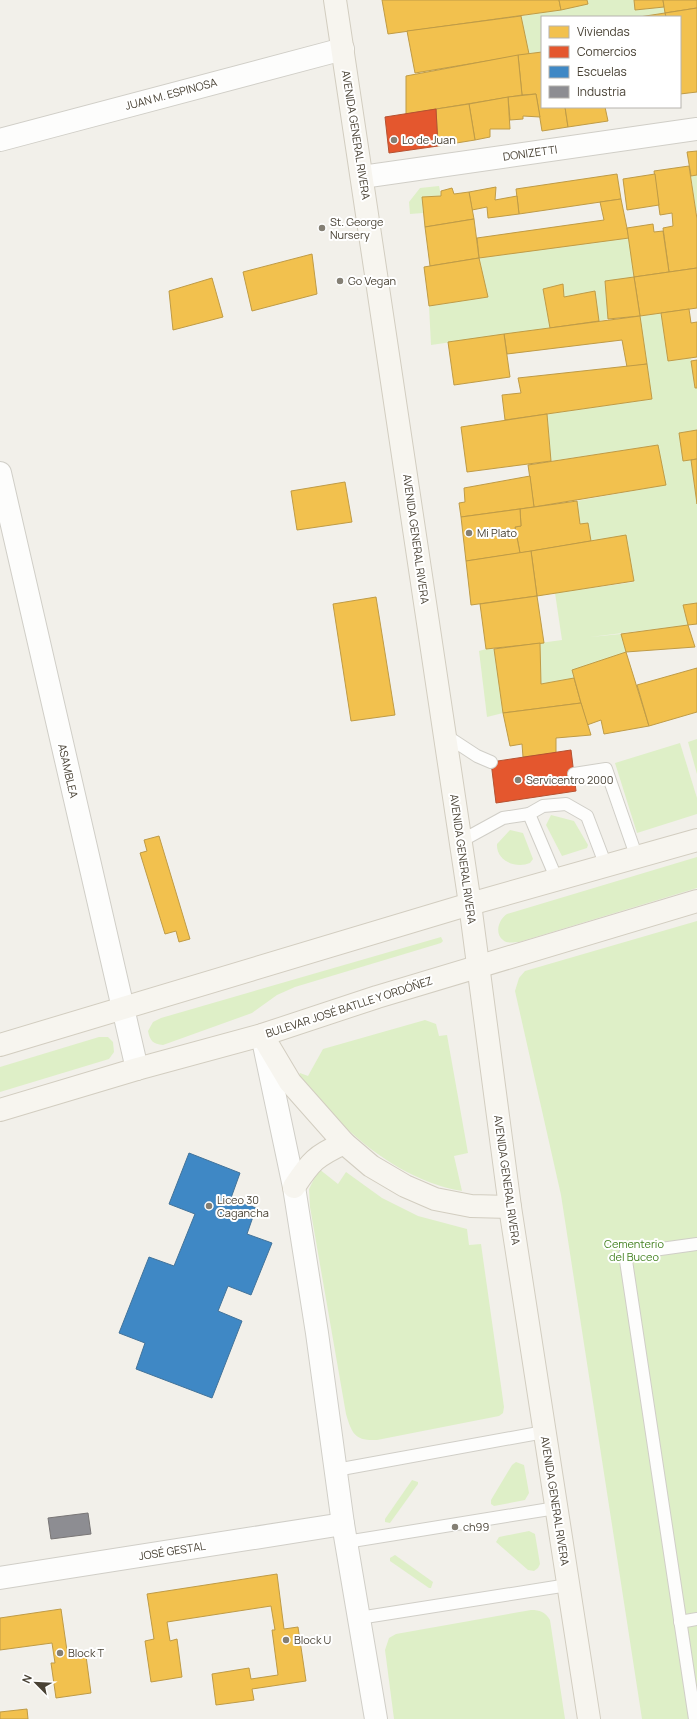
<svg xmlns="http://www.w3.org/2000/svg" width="697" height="1719" font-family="Manrope,sans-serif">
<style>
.green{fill:#deefc7}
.homes{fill:#f2c14e;stroke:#bf9b46}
.shops{fill:#e4572e;stroke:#b65130}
.schools{fill:#3f88c5;stroke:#42739a}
.industry{fill:#8d8d92;stroke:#797676}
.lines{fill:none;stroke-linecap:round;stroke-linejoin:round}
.service-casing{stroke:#d0cec7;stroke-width:14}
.minor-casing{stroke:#d0cec7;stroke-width:24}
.secondary-casing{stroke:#d2cdc0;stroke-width:24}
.service{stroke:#fdfdfc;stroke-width:12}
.minor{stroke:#fdfdfc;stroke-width:22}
.secondary{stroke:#f7f5ef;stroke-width:22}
.poi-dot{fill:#847f74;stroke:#fff;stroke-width:1.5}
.labels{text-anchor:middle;stroke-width:4;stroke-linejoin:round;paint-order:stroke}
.street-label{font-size:11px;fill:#494235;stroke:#fff}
.poi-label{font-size:11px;fill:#494235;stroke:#fff;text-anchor:start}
.park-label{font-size:11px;fill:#438221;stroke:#fff}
</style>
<rect width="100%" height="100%" fill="#f2f0ea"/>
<g class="green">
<polygon points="587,0 634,0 635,10 664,7 665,13 638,17 542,17 542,52 529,54 521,16 588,4"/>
<polygon points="697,175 697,212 696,212 691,176"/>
<polygon points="439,186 441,196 422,197 423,213 410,214 409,202 420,188"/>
<polygon points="629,238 634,277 605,281 608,319 599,321 595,292 564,297 563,284 543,289 550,328 431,345 429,306 488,297 479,258"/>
<polygon points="661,313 668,361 691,358 695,388 697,388 697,430 679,433 683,461 691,460 697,504 697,603 683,605 688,625 590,637 621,634 626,652 572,670 574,678 541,684 540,643 562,640 555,593 634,582 626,536 591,541 588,523 580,524 577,501 665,485 658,445 551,461 547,414 652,399 640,316"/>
<polygon points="486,649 494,649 503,713 487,717 479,651"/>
<polygon points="697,739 697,774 688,742"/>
<polygon points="680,743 697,798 697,814 637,833 615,763"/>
<polygon points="551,815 574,821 588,845 587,848 562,856 546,825"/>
<path d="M510,830L523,833L533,859L530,863C516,869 496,861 497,844Z"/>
<path d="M697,857V888L519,942C514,942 507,944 503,940C494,933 499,919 507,914Z"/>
<polygon points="697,921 697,1719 642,1719 561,1195 515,991 519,978 525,971"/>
<path d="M441,937L443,941L441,943L295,987L277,995L252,1013L163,1045C153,1044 150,1041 148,1031L153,1022L161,1018Z"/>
<path d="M425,1020L436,1024L439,1036L447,1035L468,1153L454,1156L462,1191C418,1184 377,1157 345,1127C328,1112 314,1092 299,1075L300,1073L308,1076L323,1049Z"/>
<polygon points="99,1037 108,1037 113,1042 114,1052 109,1059 0,1092 0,1067"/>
<path d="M319,1169L338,1184L346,1172L382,1198L418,1216L467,1229L469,1245L481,1244L504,1407L503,1413L499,1416L377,1440C355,1441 352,1434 346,1414L310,1207L309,1189Z"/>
<polygon points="516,1462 524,1465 529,1493 525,1500 494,1506 491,1504 491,1500 512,1465"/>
<polygon points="412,1480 418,1482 418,1484 390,1523 385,1522 385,1519"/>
<polygon points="529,1531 535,1534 540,1564 538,1568 534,1571 528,1570 496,1542 499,1537"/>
<polygon points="395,1555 433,1582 431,1588 429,1588 390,1561 390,1558"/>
<path d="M531,1610C540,1610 545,1612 550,1620L565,1719H394L385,1650L389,1638L396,1634Z"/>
</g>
<g class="homes">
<polygon points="382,0 559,0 561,10 388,34"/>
<polygon points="559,0 587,0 588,4 561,10"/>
<polygon points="634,0 663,0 664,7 635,10"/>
<polygon points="663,0 697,0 697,8 665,13"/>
<polygon points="697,8 697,92 680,94 680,17 666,17 665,13"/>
<polygon points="665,13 666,17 639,17"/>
<polygon points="521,16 529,54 415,73 407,31"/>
<polygon points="542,52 542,107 565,107 568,127 542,131 536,94 522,95 518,55"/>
<polygon points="518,55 522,95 406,114 406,76"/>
<polygon points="536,94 540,117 523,116 523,119 510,120 508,97"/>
<polygon points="508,97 510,129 490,129 490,137 475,140 469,104"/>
<polygon points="469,104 475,140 438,146 436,109"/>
<polygon points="565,107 605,107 608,121 568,127"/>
<polygon points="697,151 697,175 691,176 687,152"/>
<polygon points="689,166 697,219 697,268 669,272 663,228 673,226 672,213 660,215 654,171"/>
<polygon points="617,174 621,199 519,214 516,189"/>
<polygon points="655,174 659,205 627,210 623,179"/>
<polygon points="496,187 495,200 517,196 519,214 488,218 487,207 472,210 469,192"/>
<polygon points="452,188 454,194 469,192 474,219 425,227 422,197 441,196 441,191"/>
<polygon points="621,199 629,238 479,258 477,238 604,220 600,202"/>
<polygon points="474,219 479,258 430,266 425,227"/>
<polygon points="653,224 654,232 663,231 669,272 634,277 627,228"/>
<polygon points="312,254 317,294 252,311 243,272"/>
<polygon points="479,258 488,297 429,306 424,267"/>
<polygon points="697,268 697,308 640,316 634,277"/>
<polygon points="634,277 640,316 608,319 605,281"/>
<polygon points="212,278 223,317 173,330 169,291"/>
<polygon points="563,284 564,297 595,291 599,321 550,328 543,289"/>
<polygon points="689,309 691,323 697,322 697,357 668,361 661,313"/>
<polygon points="640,316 647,364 627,367 622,340 507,354 504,334"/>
<polygon points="504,334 510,377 454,385 448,342"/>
<polygon points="697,360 697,388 695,388 691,361"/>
<polygon points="647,364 652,399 505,420 502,395 521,393 518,378"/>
<polygon points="547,414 551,461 467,472 461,427"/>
<polygon points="697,430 697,459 683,461 679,433"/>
<polygon points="658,445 666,485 534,507 528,465"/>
<polygon points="697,459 697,504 691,460"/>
<polygon points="530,476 534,507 461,517 459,503 465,502 464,488"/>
<polygon points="345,482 352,522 297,530 291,491"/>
<polygon points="577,501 580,524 588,523 591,541 520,553 515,527 521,526 520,509"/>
<polygon points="520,509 521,526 515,527 520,553 466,561 461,517"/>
<polygon points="626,535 634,581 537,596 531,551"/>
<polygon points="531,551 537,596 471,605 466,561"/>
<polygon points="537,596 544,643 486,649 480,604"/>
<polygon points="376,597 395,715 351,721 333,604"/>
<polygon points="697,603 697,624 688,625 683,605"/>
<polygon points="688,625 695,647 626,652 621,634"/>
<polygon points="540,643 541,684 574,678 581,703 503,713 494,649"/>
<polygon points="626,652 649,726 604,734 601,720 587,725 572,670"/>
<polygon points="697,668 697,712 649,726 637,685"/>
<polygon points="581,703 591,735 556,738 556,753 523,757 522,744 510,746 503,713"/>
<polygon points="159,836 190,939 179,942 176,931 165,934 140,853 147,851 144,840"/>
<polygon points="277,1574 284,1629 298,1627 306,1681 252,1689 254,1700 216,1705 212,1674 249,1668 251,1679 278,1675 272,1630 275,1630 271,1606 167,1622 170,1641 177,1639 182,1677 151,1682 145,1641 154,1639 147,1594"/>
<polygon points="61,1609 68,1658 86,1656 91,1693 56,1698 51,1663 55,1663 52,1643 0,1650 0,1618"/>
<polygon points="27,1709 28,1719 0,1719 0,1712"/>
</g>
<g class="shops">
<polygon points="436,109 438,146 389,153 385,117"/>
<polygon points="571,750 576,791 496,803 491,762"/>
</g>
<polygon class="schools" points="189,1153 240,1173 231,1198 256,1208 247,1234 272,1243 251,1295 228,1286 218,1311 242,1321 212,1398 136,1369 145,1343 119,1333 149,1257 174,1266 195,1214 169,1204"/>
<polygon class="industry" points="88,1513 91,1534 51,1539 48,1518"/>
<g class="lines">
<defs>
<g id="service">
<polyline points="445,735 477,756 491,762"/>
<polyline points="574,774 606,769 637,858"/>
<polyline points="461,841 503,818 529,814"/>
<polyline points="557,880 529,814 543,806 566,804 587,816 606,866"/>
<polyline points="336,1470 544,1432"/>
<polyline points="346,1542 556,1508"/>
<polyline points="359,1618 568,1585"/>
<polyline points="680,1622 697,1619"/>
<polyline points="695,1719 625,1254 697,1244"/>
</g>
<g id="minor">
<polyline points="0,140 343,49"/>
<polyline points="362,177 697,129"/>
<polyline points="0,473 137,1069"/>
<polyline points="263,1040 294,1187 317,1333 343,1524 376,1719"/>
<polyline points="0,1578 343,1524"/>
</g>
<g id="secondary">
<polyline points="335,0 470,904 510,1207 589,1719"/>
<polyline points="262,1035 290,1082 344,1143 371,1166 405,1186 435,1199 471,1206 510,1207"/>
<polyline points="0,1045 470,904 697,840"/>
<polyline points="0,1110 137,1069 262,1035 377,997 697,901"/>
<path d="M294,1187C311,1161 316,1156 344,1143"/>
</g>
</defs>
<use href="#service" class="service-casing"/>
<use href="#minor" class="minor-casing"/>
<use href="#secondary" class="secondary-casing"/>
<use href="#service" class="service"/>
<use href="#minor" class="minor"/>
<use href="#secondary" class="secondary"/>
</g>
<g class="poi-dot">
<circle cx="394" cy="140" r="4"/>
<circle cx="322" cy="228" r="4"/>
<circle cx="340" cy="281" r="4"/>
<circle cx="469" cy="533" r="4"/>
<circle cx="518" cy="780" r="4"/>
<circle cx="209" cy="1206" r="4"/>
<circle cx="455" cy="1527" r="4"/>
<circle cx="286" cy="1640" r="4"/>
<circle cx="60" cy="1653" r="4"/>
</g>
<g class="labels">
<g class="street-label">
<text transform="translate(171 94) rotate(-15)" y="4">JUAN M. ESPINOSA</text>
<text transform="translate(356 135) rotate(81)" y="4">AVENIDA GENERAL RIVERA</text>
<text transform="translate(530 153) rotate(-8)" y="4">DONIZETTI</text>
<text transform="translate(416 539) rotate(82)" y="4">AVENIDA GENERAL RIVERA</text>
<text transform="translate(68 771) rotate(77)" y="4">ASAMBLEA</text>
<text transform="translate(463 859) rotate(82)" y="4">AVENIDA GENERAL RIVERA</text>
<text transform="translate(349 1007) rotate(-18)" y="4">BULEVAR JOSÉ BATLLE Y ORDÓÑEZ</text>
<text transform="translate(507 1180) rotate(82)" y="4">AVENIDA GENERAL RIVERA</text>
<text transform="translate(555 1501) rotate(81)" y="4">AVENIDA GENERAL RIVERA</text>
<text transform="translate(172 1551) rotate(-9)" y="4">JOSÉ GESTAL</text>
</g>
<g class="poi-label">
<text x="402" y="144">Lo de Juan</text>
<text x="330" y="226">St. George<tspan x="330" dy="13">Nursery</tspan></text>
<text x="348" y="285">Go Vegan</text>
<text x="477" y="537">Mi Plato</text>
<text x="526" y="784">Servicentro 2000</text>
<text x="217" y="1204">Liceo 30<tspan x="217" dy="13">Cagancha</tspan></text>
<text x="463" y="1531">ch99</text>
<text x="294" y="1644">Block U</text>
<text x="68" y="1657">Block T</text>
</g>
<g class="park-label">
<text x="634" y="1248">Cementerio<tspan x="634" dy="13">del Buceo</tspan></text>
</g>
</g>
<rect x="541" y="16" width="140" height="92" fill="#ffffff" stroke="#b6b3ae"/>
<rect x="549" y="26" width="20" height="12" fill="#f2c14e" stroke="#b6b3ae"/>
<text x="577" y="36" font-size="12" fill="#494235">Viviendas</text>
<rect x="549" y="46" width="20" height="12" fill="#e4572e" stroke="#b6b3ae"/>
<text x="577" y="56" font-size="12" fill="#494235">Comercios</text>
<rect x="549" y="66" width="20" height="12" fill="#3f88c5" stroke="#b6b3ae"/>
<text x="577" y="76" font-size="12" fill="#494235">Escuelas</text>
<rect x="549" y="86" width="20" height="12" fill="#8d8d92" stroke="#b6b3ae"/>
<text x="577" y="96" font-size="12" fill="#494235">Industria</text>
<g transform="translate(36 1683) rotate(294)" stroke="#ffffff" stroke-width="3" paint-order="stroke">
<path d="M0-3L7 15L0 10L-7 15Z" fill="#494235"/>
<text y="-6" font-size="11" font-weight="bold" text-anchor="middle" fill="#494235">N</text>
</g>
</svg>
